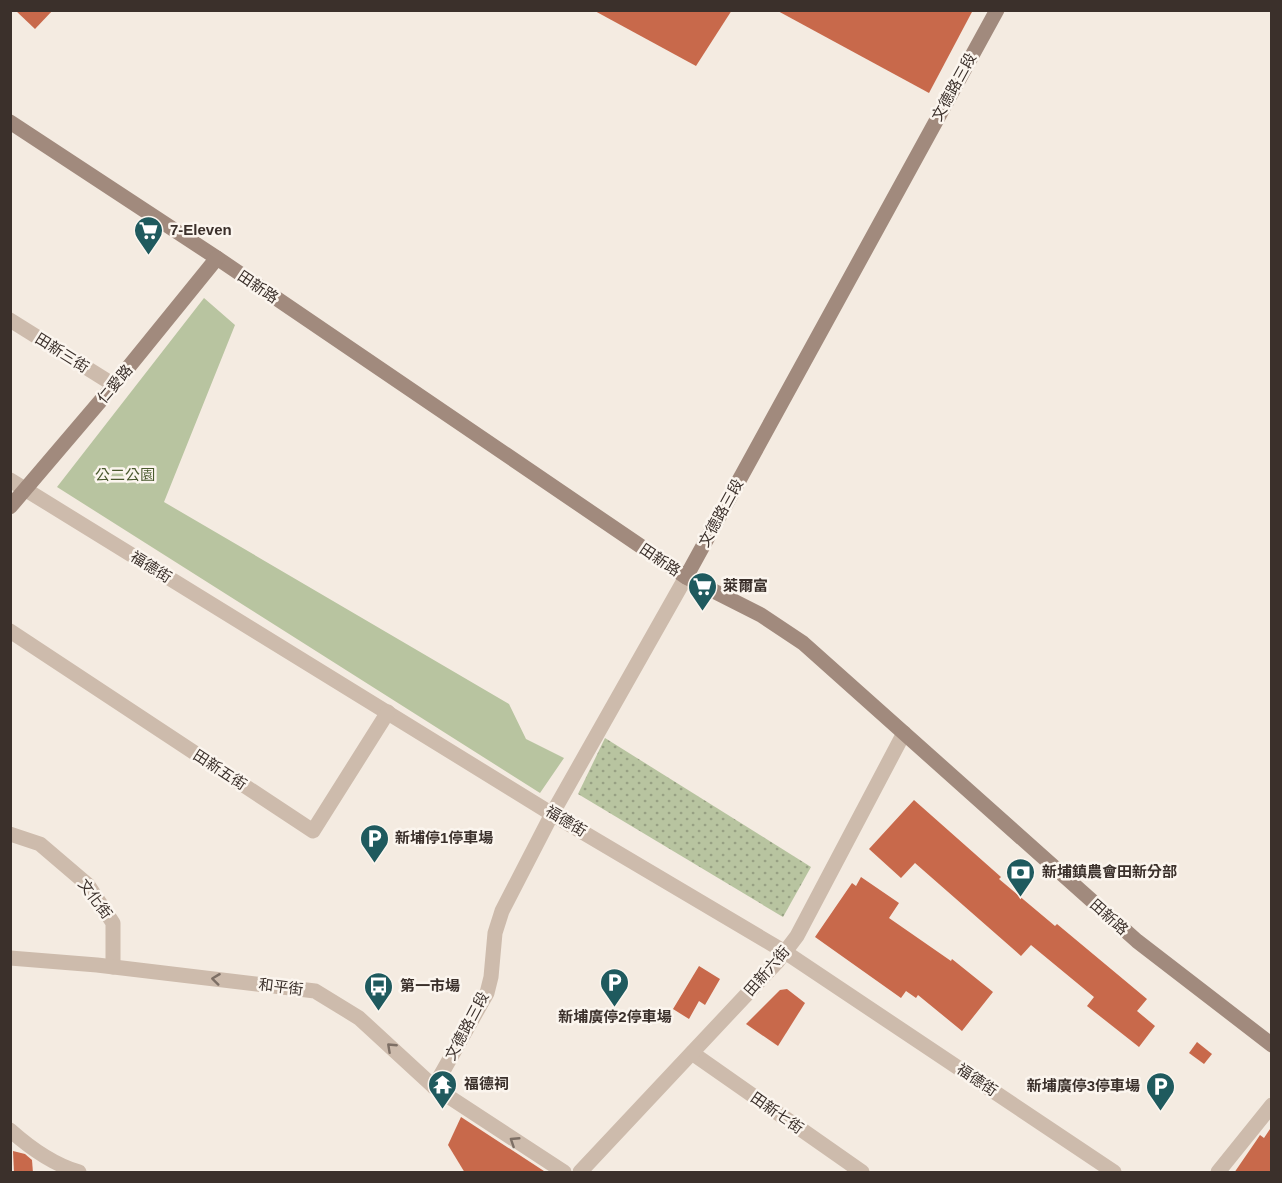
<svg xmlns="http://www.w3.org/2000/svg" width="1282" height="1183" font-family="Arial,'Noto Sans TC',sans-serif">
<style>
.grass{fill:url(#grass-dots)}
.park{fill:#b8c4a0}
.building{fill:#c8694b}
.lines{fill:none;stroke-linecap:round;stroke-linejoin:round}
.minor{stroke:#cdbbac;stroke-width:15}
.tertiary{stroke:#cdbbac;stroke-width:15}
.secondary{stroke:#a18a7d;stroke-width:15}
.oneway{stroke:#7d6f65}
.labels{text-anchor:middle;stroke-width:5;stroke-linejoin:round;paint-order:stroke}
.street-label{font-size:15px;fill:#3b302b;stroke:#fbf5ee}
.poi-label{font-size:15px;font-weight:bold;fill:#3b302b;stroke:#fbf5ee;text-anchor:start}
.park-label{font-size:15px;fill:#4a5a2e;stroke:#fbf5ee}
</style>
<defs>
<pattern id="grass-dots" width="8" height="8" patternUnits="userSpaceOnUse" patternTransform="scale(1.5)"><rect width="8" height="8" fill="#b8c4a0"/><path d="M2 2h.1M6 6h.1" fill="none" stroke="#97a083" stroke-width="1.8" stroke-linecap="round"/></pattern>
</defs>
<rect width="100%" height="100%" fill="#f4ebe1"/>
<polygon class="grass" points="605,738 811,867 783,917 578,794"/>
<polygon class="park" points="204,298 235,325 164,502 509,704 526,739 564,758 540,793 57,487"/>
<g class="building">
<polygon points="15,10 53,10 35,29"/>
<polygon points="593,10 732,10 696,66"/>
<polygon points="776,10 973,10 929,93"/>
<polygon points="914,800 1001,877 999,879 1055,926 1057,924 1147,999 1137,1011 1155,1026 1139,1047 1087,1006 1094,997 1031,945 1021,956 915,863 901,878 869,849"/>
<polygon points="861,877 899,903 889,918 951,961 952,959 993,992 962,1031 918,995 916,998 906,991 901,998 815,937 852,883 856,886"/>
<polygon points="699,966 720,979 705,1005 699,1001 689,1019 673,1009"/>
<polygon points="787,989 805,1003 778,1046 746,1024 780,990"/>
<polygon points="1197,1042 1212,1054 1204,1064 1189,1053"/>
<polygon points="461,1117 547,1173 465,1173 448,1145"/>
<polygon points="1272,1126 1272,1173 1234,1173 1256,1141 1260,1135 1264,1138"/>
<polygon points="13,1151 25,1154 32,1160 33,1173 14,1173"/>
</g>
<g class="lines">
<g class="minor">
<polyline points="10,320 114,385"/>
<polyline points="10,480 552,814 785,952 1114,1172"/>
<polyline points="10,631 313,831 388,712"/>
<polyline points="10,834 40,844 88,885 113,923 113,967"/>
<polyline points="10,958 97,965 315,991 359,1018 434,1087 564,1172"/>
<polyline points="692,1053 862,1172"/>
<polyline points="434,1087 487,993 491,977 495,933 502,911 552,814 686,577"/>
<polyline points="580,1172 778,961 797,936 904,733"/>
<polyline points="1218,1172 1272,1105"/>
</g>
<path class="tertiary" d="M10,1130C29,1147 55,1165 79,1172"/>
<g class="secondary">
<polyline points="10,122 217,258 686,577 761,615 803,643 1137,941 1272,1045"/>
<polyline points="10,507 114,385 217,258"/>
<polyline points="686,577 997,10"/>
</g>
</g>
<defs><path id="oneway-chevron" d="M-2-3.5L2.5 0L-2 3.5" fill="none" stroke-width="1.6" stroke-linecap="round" stroke-linejoin="round" transform="scale(1.5)"/></defs>
<g class="oneway">
<use href="#oneway-chevron" transform="translate(216 979) rotate(-173)"/>
<use href="#oneway-chevron" transform="translate(391 1047) rotate(-137)"/>
<use href="#oneway-chevron" transform="translate(514 1141) rotate(-147)"/>
</g>
<defs>
<symbol id="supermarket-pin" viewBox="-11 -11 22 30"><path d="M0 17L-7.5 6A9.5 9.5 0 1 1 7.5 6Z" fill="#1f5a5e" stroke="#fbf5ee"/><path d="M-6-5.5h2.5l.6 2H6L4.5 2H-2.5L-4.4-4H-6ZM-1.5 3.2a1.3 1.3 0 1 0 .1 0ZM3 3.2a1.3 1.3 0 1 0 .1 0Z" fill="#fff"/></symbol>
<symbol id="parking-pin" viewBox="-11 -11 22 30"><path d="M0 17L-7.5 6A9.5 9.5 0 1 1 7.5 6Z" fill="#1f5a5e" stroke="#fbf5ee"/><path d="M-3.5-5.5H1a3.5 3.5 0 0 1 0 7H-1V5.5H-3.5ZM-1-3.4V-.6H.8a1.4 1.4 0 0 0 0-2.8Z" fill="#fff"/></symbol>
<symbol id="bank-pin" viewBox="-11 -11 22 30"><path d="M0 17L-7.5 6A9.5 9.5 0 1 1 7.5 6Z" fill="#1f5a5e" stroke="#fbf5ee"/><path d="M-6-4H6V4H-6ZM0-2.3a2.3 2.3 0 1 0 0 4.6a2.3 2.3 0 1 0 0-4.6Z" fill="#fff"/></symbol>
<symbol id="bus-pin" viewBox="-11 -11 22 30"><path d="M0 17L-7.5 6A9.5 9.5 0 1 1 7.5 6Z" fill="#1f5a5e" stroke="#fbf5ee"/><path d="M-5-6H5V4H4V6H2V4H-2V6H-4V4H-5ZM-3.5-4V0h7V-4ZM-3.5 1.2v1.5H-2V1.2ZM2 1.2v1.5H3.5V1.2Z" fill="#fff"/></symbol>
<symbol id="temple-pin" viewBox="-11 -11 22 30"><path d="M0 17L-7.5 6A9.5 9.5 0 1 1 7.5 6Z" fill="#1f5a5e" stroke="#fbf5ee"/><path d="M0-6L5-2H3V0L6.5 2.5H4V6H1.5V3h-3V6H-4V2.5H-6.5L-3 0V-2H-5Z" fill="#fff"/></symbol>
</defs>
<g fill-rule="evenodd">
<use href="#supermarket-pin" x="132" y="214" width="33" height="45"/>
<use href="#supermarket-pin" x="686" y="570" width="33" height="45"/>
<use href="#parking-pin" x="358" y="822" width="33" height="45"/>
<use href="#bank-pin" x="1004" y="856" width="33" height="45"/>
<use href="#parking-pin" x="598" y="966" width="33" height="45"/>
<use href="#bus-pin" x="362" y="970" width="33" height="45"/>
<use href="#temple-pin" x="426" y="1068" width="33" height="45"/>
<use href="#parking-pin" x="1144" y="1070" width="33" height="45"/>
</g>
<g class="labels">
<g class="street-label">
<text transform="translate(954 87) rotate(-61)" y="5">文德路三段</text>
<text transform="translate(258 287) rotate(34)" y="5">田新路</text>
<text transform="translate(62 353) rotate(32)" y="5">田新三街</text>
<text transform="translate(115 384) rotate(-50)" y="5">仁愛路</text>
<text transform="translate(721 513) rotate(-61)" y="5">文德路三段</text>
<text transform="translate(660 560) rotate(34)" y="5">田新路</text>
<text transform="translate(151 567) rotate(32)" y="5">福德街</text>
<text transform="translate(220 770) rotate(33)" y="5">田新五街</text>
<text transform="translate(566 821) rotate(31)" y="5">福德街</text>
<text transform="translate(95 899) rotate(53)" y="5">文化街</text>
<text transform="translate(1109 917) rotate(42)" y="5">田新路</text>
<text transform="translate(767 971) rotate(-49)" y="5">田新六街</text>
<text transform="translate(281 987) rotate(7)" y="5">和平街</text>
<text transform="translate(467 1026) rotate(-62)" y="5">文德路三段</text>
<text transform="translate(977 1080) rotate(34)" y="5">福德街</text>
<text transform="translate(777 1113) rotate(35)" y="5">田新七街</text>
</g>
<g class="poi-label">
<text x="170" y="235">7-Eleven</text>
<text x="723" y="591">萊爾富</text>
<text x="395" y="843">新埔停1停車場</text>
<text x="1042" y="877">新埔鎮農會田新分部</text>
<text x="400" y="991">第一市場</text>
<text x="615" y="1022" text-anchor="middle">新埔廣停2停車場</text>
<text x="464" y="1089">福德祠</text>
<text x="1140" y="1091" text-anchor="end">新埔廣停3停車場</text>
</g>
<g class="park-label">
<text x="125" y="480">公二公園</text>
</g>
</g>
<rect width="1282" height="1183" fill="none" stroke="#3b302b" stroke-width="24"/>
</svg>
